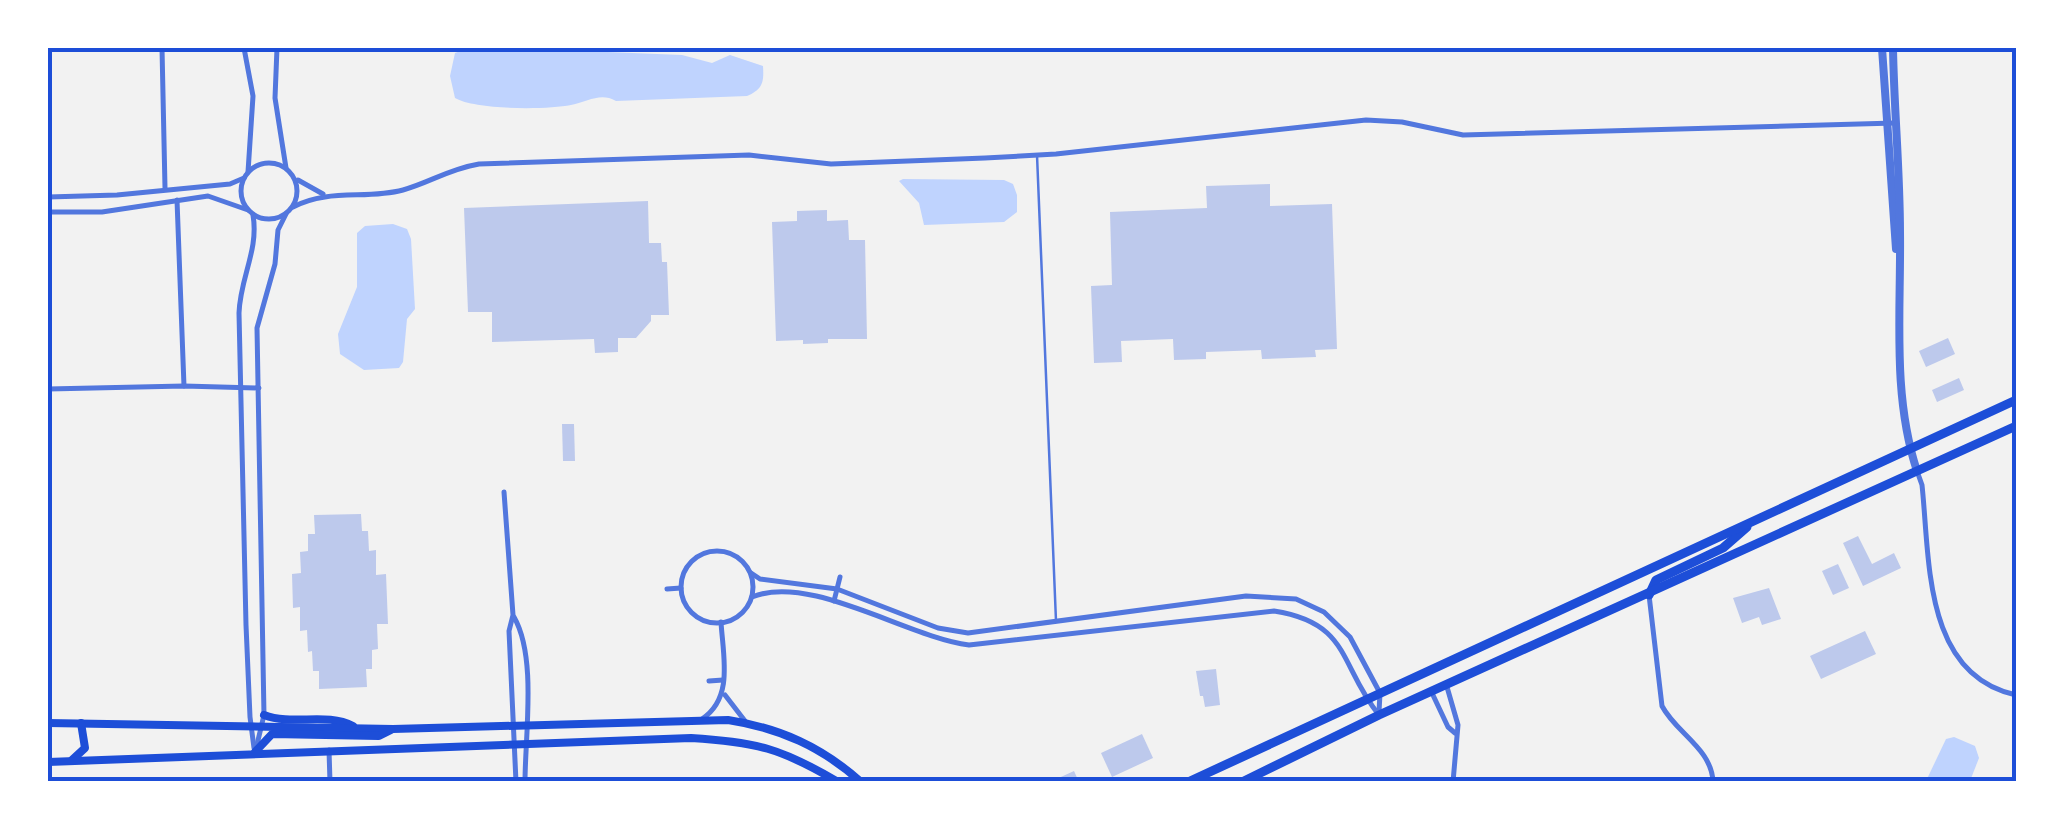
<svg xmlns="http://www.w3.org/2000/svg" width="2064" height="829" font-family="Roboto,sans-serif">
<style>
.water{fill:#bfd3fe}
.building{fill:#bdc9ec}
.lines{fill:none;stroke-linecap:round;stroke-linejoin:round}
.service{stroke:#5277de;stroke-width:2.5}
.minor{stroke:#5277de;stroke-width:5}
.tertiary{stroke:#5277de;stroke-width:8}
.secondary{stroke:#1d4ed8;stroke-width:8}
.primary{stroke:#1d4ed8;stroke-width:9}
.neatline{fill:none;stroke:#1d4ed8;stroke-width:4}
</style>
<rect width="100%" height="100%" fill="#f2f2f2"/>
<g class="water">
<path d="M505,48L682,55L712,63L730,55L763,66C764,82 763,89 747,96L616,101C600,92 588,102 571,105C546,110 476,110 455,98L450,76L455,53L463,50Z"/>
<polygon points="903,179 1004,180 1013,184 1017,195 1017,212 1004,222 924,225 919,203 899,181"/>
<polygon points="393,224 407,229 411,239 415,309 407,319 403,362 399,368 364,370 340,354 338,334 357,287 357,233 365,226"/>
<polygon points="1954,737 1975,746 1979,758 1970,781 1926,781 1946,739"/>
</g>
<g class="building">
<polygon points="1270,184 1270,206 1332,204 1337,349 1315,350 1316,357 1262,359 1261,350 1206,352 1206,359 1174,360 1173,339 1121,341 1122,362 1094,363 1091,286 1112,285 1110,212 1207,208 1206,186"/>
<polygon points="648,201 649,243 661,243 662,262 667,262 669,315 651,315 651,321 636,338 618,338 618,352 595,353 594,339 492,342 492,312 468,312 464,208"/>
<polygon points="827,210 827,221 848,220 849,240 865,240 867,339 828,339 828,343 803,344 803,340 776,341 772,222 797,221 797,211"/>
<polygon points="1948,338 1955,354 1926,367 1919,351"/>
<polygon points="1959,378 1964,390 1937,402 1932,390"/>
<polygon points="562,424 574,424 575,461 563,461"/>
<polygon points="361,514 362,531 368,531 369,551 376,550 376,575 386,574 388,624 377,624 378,649 372,650 372,669 366,669 367,687 319,689 319,671 313,671 312,651 308,652 307,630 300,631 300,607 293,608 292,574 301,573 300,552 308,551 308,534 315,534 314,515"/>
<polygon points="1858,536 1872,564 1894,553 1901,568 1863,586 1843,543"/>
<polygon points="1838,564 1849,588 1833,595 1822,571"/>
<polygon points="1769,588 1781,619 1762,625 1759,617 1742,623 1733,598"/>
<polygon points="1865,631 1876,654 1821,679 1810,656"/>
<polygon points="1216,669 1220,705 1205,707 1203,696 1200,696 1196,671"/>
<polygon points="1142,734 1153,758 1112,777 1101,753"/>
<polygon points="1074,771 1079,782 1050,782"/>
</g>
<g class="lines">
<polyline class="service" points="1037,155 1056,621"/>
<g class="minor">
<polyline points="162,48 165,188"/>
<polyline points="244,48 253,96 248,172"/>
<polyline points="277,48 275,98 286,168"/>
<polyline points="48,124 48,246"/>
<circle cx="269" cy="191" r="28"/>
<polyline points="298,180 323,194"/>
<polyline points="48,197 117,195 230,184 244,178"/>
<polyline points="177,200 184,386"/>
<path d="M293,207C329,188 366,200 403,190C431,182 449,169 479,164L749,155L831,164L985,158L1056,154L1366,120L1402,122L1463,135L1895,123"/>
<polyline points="48,212 102,212 208,196 248,210"/>
<path d="M253,215C259,250 240,278 239,313L246,625L250,717L254,748"/>
<polyline points="48,389 184,386 259,388"/>
<path d="M1917,471L1922,485C1930,559 1923,675 2016,695"/>
<polyline points="504,492 513,615 509,631 516,782"/>
<circle cx="717" cy="587" r="36"/>
<polyline points="751,573 760,579 837,589 938,628 968,633 1246,596 1296,599 1324,612 1350,637 1380,693 1379,712"/>
<polyline points="667,589 681,588"/>
<path d="M1649,595L1662,706C1676,733 1712,749 1713,782"/>
<path d="M752,597C810,573 907,637 969,645L1274,611C1351,623 1339,666 1379,715"/>
<polyline points="834,601 840,577"/>
<path d="M514,617C537,657 525,735 525,782"/>
<polyline points="709,681 723,680"/>
<polyline points="1447,687 1458,725 1453,782"/>
<polyline points="1432,693 1448,727 1455,733"/>
<polyline points="725,695 745,721"/>
<path d="M702,719C734,698 723,656 721,622"/>
<polyline points="256,749 264,715 257,328 275,264 278,230 286,214"/>
<polyline points="329,750 330,782"/>
<polyline points="462,782 490,782"/>
</g>
<g class="tertiary">
<polyline points="1882,48 1896,249"/>
<path d="M1893,48C1894,109 1900,171 1900,233C1901,313 1892,395 1917,471"/>
</g>
<g class="secondary">
<path d="M264,715C293,726 326,712 353,726"/>
<path d="M48,723L393,729L728,720C780,728 822,747 861,782"/>
<polyline points="255,752 272,734 379,736 391,730"/>
<polyline points="72,760 85,748 81,723"/>
<path d="M48,762L691,738C756,742 781,748 838,782"/>
</g>
<g class="primary">
<polyline points="1649,595 1656,580 1723,548 1747,527"/>
<polyline points="1188,782 2016,400"/>
<polyline points="1242,782 1379,715 2016,426"/>
</g>
</g>
<rect width="2064" height="829" fill="none" stroke="#ffffff" stroke-width="100"/>
<rect x="50" y="50" width="1964" height="729" class="neatline"/>
</svg>
